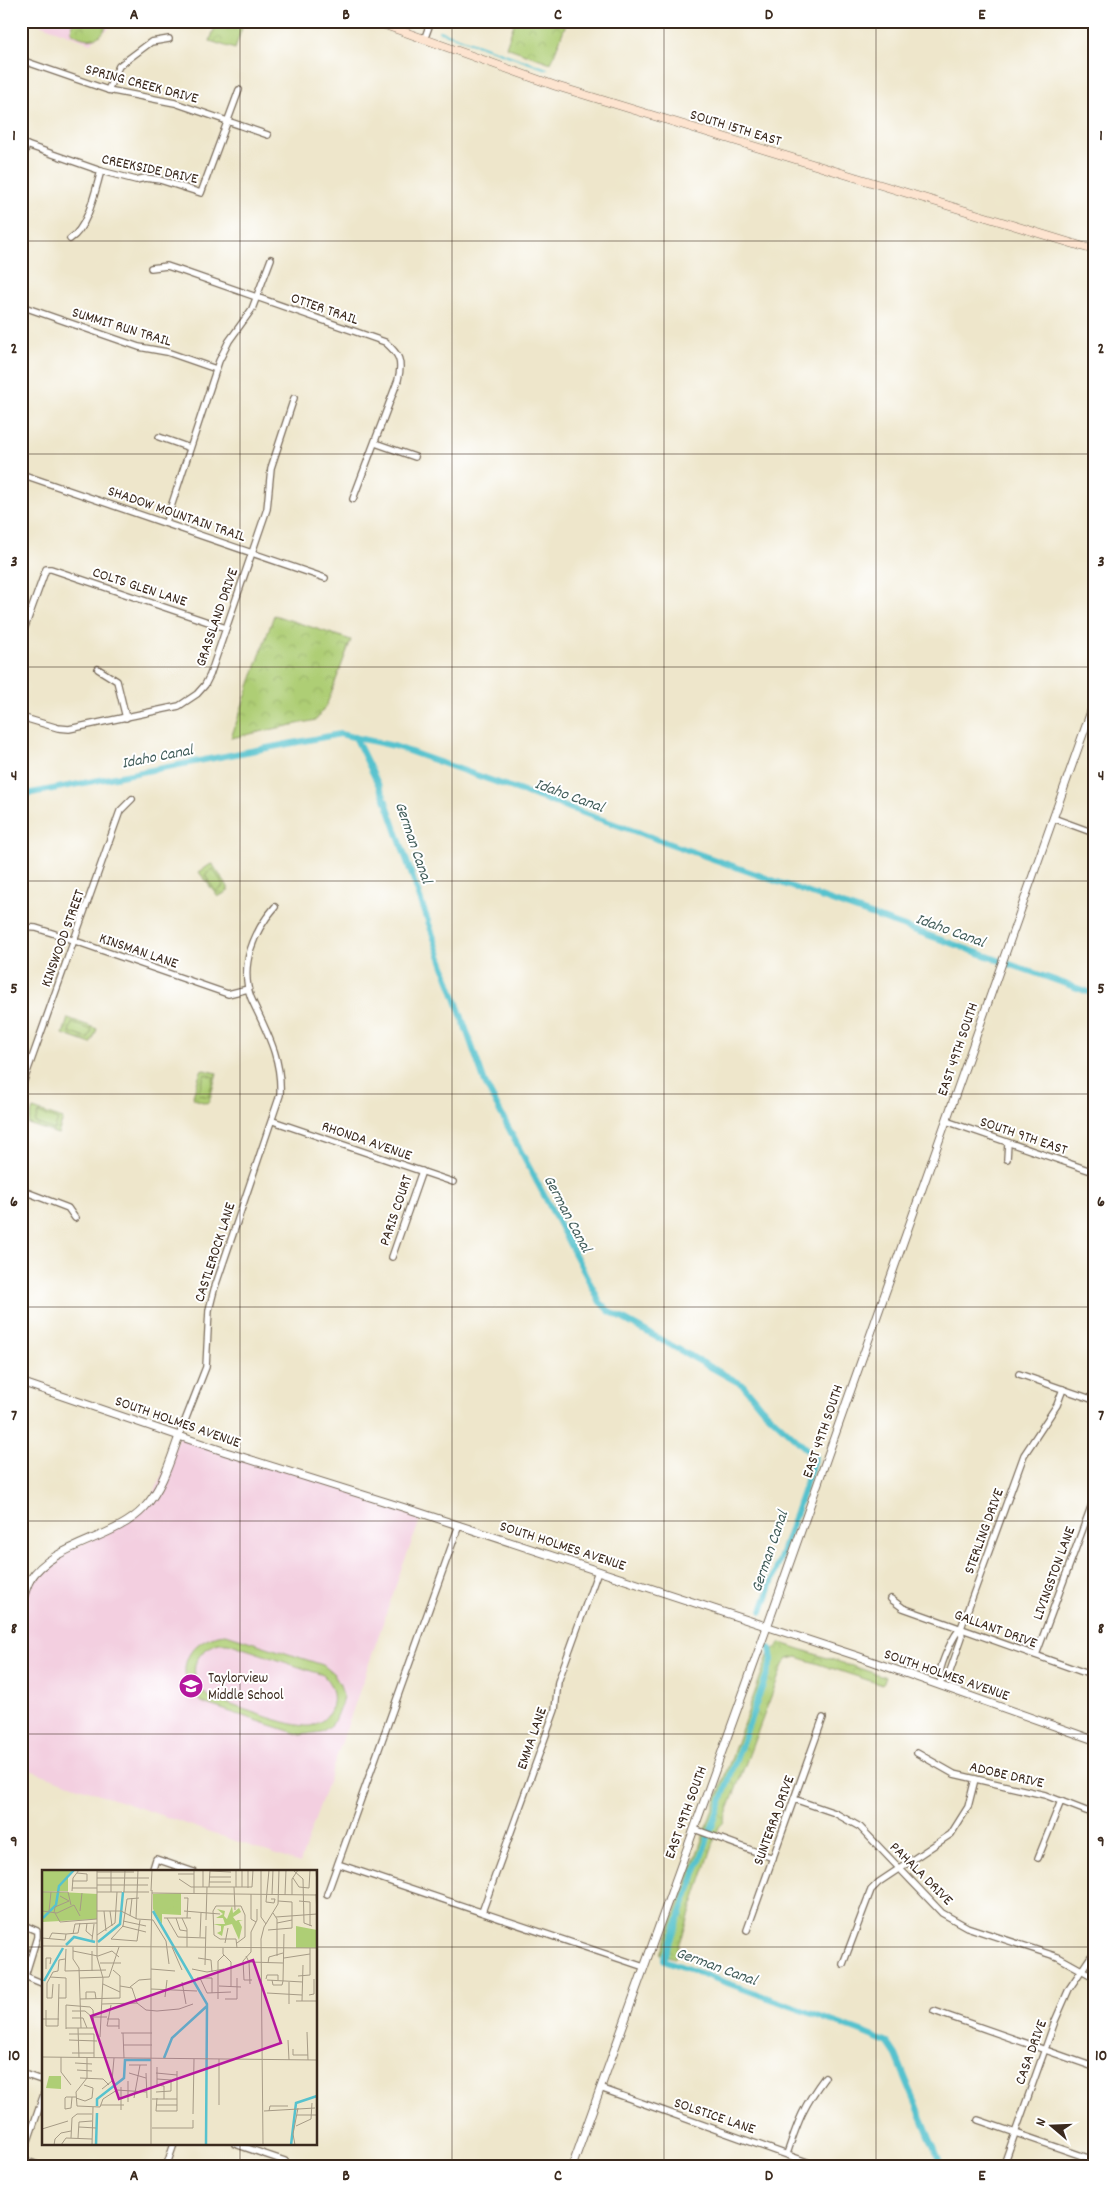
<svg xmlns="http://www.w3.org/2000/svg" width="1115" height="2188" font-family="Dekko,sans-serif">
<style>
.built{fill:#f3cfe0}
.park{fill:url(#park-crowns);stroke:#747c4a}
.pitch{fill:#aece75;stroke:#747c4a;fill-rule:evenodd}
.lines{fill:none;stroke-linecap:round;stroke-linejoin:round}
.stream{stroke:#56c2ce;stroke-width:2}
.canal{stroke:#56c2ce;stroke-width:6}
.minor-casing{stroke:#7a6c5b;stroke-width:8}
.tertiary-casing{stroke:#7a6c5b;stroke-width:9}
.secondary-casing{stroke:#7a6c5b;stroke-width:9}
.minor{stroke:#fff;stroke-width:5.5}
.tertiary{stroke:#fff;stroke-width:7}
.secondary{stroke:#fde4d0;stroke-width:8}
.grid{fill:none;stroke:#3b2a1e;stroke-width:1;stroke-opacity:0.55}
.labels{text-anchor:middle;stroke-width:4;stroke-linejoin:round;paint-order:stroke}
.street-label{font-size:15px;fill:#3b2a1e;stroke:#fff}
.poi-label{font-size:15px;fill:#3b2a1e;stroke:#fff;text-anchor:start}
.water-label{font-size:16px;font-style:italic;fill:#445f5c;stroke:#fff}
.inset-river{fill:none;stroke:#56c2ce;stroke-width:2.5}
.inset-road{fill:none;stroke:#a69b86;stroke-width:1}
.view{fill:#b5179e;fill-opacity:0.15;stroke:#b5179e;stroke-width:2.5}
.inset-edge{fill:none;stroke:#3b2a1e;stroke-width:2.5}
.neatline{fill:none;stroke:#3b2a1e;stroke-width:2}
.grid-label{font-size:16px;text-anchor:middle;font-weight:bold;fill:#3b2a1e}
</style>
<defs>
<pattern id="park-crowns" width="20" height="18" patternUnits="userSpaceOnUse" patternTransform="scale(1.25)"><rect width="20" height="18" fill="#aece75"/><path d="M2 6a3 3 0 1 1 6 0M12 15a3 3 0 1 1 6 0" fill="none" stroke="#97b165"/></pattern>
</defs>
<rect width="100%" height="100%" fill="#fff"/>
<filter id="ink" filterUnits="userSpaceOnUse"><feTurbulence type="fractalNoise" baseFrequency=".02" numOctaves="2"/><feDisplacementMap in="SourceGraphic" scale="10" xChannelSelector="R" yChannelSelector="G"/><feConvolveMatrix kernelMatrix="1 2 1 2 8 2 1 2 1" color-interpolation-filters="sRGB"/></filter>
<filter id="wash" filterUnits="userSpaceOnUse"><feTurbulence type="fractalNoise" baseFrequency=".0096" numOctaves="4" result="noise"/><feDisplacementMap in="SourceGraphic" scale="20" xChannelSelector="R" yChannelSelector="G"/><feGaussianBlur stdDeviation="1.12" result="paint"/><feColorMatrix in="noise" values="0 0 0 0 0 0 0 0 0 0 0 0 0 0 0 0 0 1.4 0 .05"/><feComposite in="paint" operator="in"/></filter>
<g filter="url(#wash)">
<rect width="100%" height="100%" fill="#eee6cb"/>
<g class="built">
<polygon points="31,21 118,21 90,43"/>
<polygon points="179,1436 423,1513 403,1565 300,1863 21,1767 21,1605 30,1581 54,1558 120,1526 152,1498"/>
</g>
<g class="park">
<path d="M78,21H106L107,24C102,42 84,42 71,32L72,25Z"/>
<polygon points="217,21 244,21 235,49 210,41"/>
<polygon points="515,21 567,21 551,63 506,47"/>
<polygon points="274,615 351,640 327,704 316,720 231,738"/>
<polygon points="211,864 213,865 228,887 228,891 218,897 199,872"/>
<polygon points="68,1018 97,1029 91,1044 63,1034"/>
<polygon points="204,1070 217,1073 209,1102 206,1103 194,1099 193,1096 201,1071"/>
<polygon points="33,1109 63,1119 58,1134 28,1124"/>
<polygon points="781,1643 886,1677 883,1685 797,1657 788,1659 783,1665 723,1823 719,1827 675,1958 661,1954 769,1653"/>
</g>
<g class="pitch">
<polygon points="213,869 224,886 216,892 205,875"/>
<polygon points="72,1023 92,1030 88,1039 69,1032"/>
<polygon points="205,1074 214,1077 208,1097 198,1094"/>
<polygon points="38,1113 58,1120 54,1130 35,1123"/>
<path d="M226,1634L323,1665L333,1673L340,1685L343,1696L341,1705L332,1725L321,1732L301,1735L203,1703C170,1678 185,1637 226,1634ZM219,1643H228L323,1675C331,1683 336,1695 332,1707C329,1716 320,1724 310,1726C291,1728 230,1704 209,1697C186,1678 191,1652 219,1643Z"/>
</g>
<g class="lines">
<g class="stream">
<polyline points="412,21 418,23"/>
<polyline points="439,31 547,69"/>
</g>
<g class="canal">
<polyline points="355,737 384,796 485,1083 600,1302 609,1311 743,1385 761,1407 815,1457 762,1611"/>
<polyline points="21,795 340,734 394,746 1094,994"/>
<polyline points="770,1648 772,1660 664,1960 859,2031 888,2043 896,2055 942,2167"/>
</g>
</g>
</g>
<g filter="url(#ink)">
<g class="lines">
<defs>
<g id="minor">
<polyline points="424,40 431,21"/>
<polyline points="21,60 108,90 175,103 268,135"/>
<polyline points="108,90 119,66 151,42 169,39"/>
<polyline points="21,143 101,171 136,180 145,178 160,180 201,193 239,90"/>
<polyline points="21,163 27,145"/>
<path d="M70,239C88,228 95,191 101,171"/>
<path d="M151,268L167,266L182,271L385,342C399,354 403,361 398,380L353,499"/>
<polyline points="21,306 139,347 167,352 216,369"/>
<polyline points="159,437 190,448"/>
<polyline points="375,443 415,457"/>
<polyline points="21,474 325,578"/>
<polyline points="166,522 219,361 229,341 252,309 271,259"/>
<polyline points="21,638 46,569 51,569 226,628"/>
<polyline points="98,669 117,681 126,718"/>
<polyline points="21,717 58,728 69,729 179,706 197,694 205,685 210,675 267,509 271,468 294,398"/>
<polyline points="1053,818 1094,833"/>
<polyline points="21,927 36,928 52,933 228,994 248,989"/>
<polyline points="21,1089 120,811 132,799"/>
<polyline points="273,1121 453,1182"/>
<polyline points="946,1121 1094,1172"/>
<polyline points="1007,1159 1008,1143"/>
<polyline points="21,1190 68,1208 75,1218"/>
<polyline points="392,1257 422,1171"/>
<polyline points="1019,1374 1094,1400"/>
<path d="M179,1436L206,1367L209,1310L214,1290L280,1095C282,1057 266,1031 251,998C239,965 254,931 275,907"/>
<polyline points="21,1576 30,1581"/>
<polyline points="891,1599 903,1608 1094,1676"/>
<polyline points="1036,1655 1094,1499"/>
<polyline points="942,1680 948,1677 962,1637 961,1628"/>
<path d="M940,1685C942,1680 940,1679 940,1673C941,1663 953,1635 961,1628L1024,1455L1057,1405L1063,1389"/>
<polyline points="917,1753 954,1774 1045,1795 1094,1814"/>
<polyline points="794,1799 835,1813 860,1827 942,1913 967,1927 1058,1957 1094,1977"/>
<polyline points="694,1829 773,1858"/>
<polyline points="1038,1858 1061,1801"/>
<polyline points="338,1864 644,1967"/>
<polyline points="152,1872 156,1859 194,1872"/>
<polyline points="327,1894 459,1525"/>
<polyline points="482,1912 555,1710 558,1682 598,1571"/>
<polyline points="21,1924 37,1931 37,1937 25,1976 44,1984"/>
<polyline points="747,1930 823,1718"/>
<polyline points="843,1964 871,1890 879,1882 951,1834 968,1807 975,1779"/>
<polyline points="934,2011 1094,2067"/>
<polyline points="21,2073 44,2081"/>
<polyline points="600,2088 821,2167"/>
<polyline points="978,2120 1094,2160"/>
<polyline points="235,2144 285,2161"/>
<path d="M787,2154C798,2121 804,2105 825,2077"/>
<polyline points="21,2159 44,2167"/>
<polyline points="21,2161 44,2094"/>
<polyline points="166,2167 174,2144"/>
<polyline points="1003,2167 1055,2021 1069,1989 1094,1952"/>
</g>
<g id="tertiary">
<polyline points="21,1382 226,1452 418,1512 857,1656 1094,1740"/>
<path d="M21,1605C24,1597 26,1587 30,1580C53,1543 114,1540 144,1508C162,1489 170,1461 179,1436"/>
<polyline points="572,2167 767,1627 1094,703"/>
</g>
<polyline id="secondary" points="374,21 556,86 1094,250"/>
</defs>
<use href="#minor" class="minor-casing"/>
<use href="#tertiary" class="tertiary-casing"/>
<use href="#secondary" class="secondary-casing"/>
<use href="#minor" class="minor"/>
<use href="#tertiary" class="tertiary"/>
<use href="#secondary" class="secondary"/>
</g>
</g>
<path class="grid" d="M240,21V1872M452,21V2167M664,21V2167M876,21V2167M21,241H1094M21,454H1094M21,667H1094M21,881H1094M21,1094H1094M21,1307H1094M21,1521H1094M21,1734H1094M21,1947H44M316,1947H1094M240,2144V2167"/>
<defs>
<symbol id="school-disc" viewBox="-11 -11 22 22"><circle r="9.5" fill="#b5179e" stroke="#fff"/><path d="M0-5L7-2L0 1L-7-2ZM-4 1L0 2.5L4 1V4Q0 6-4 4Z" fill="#fff"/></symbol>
</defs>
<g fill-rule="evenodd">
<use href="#school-disc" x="177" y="1672" width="28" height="28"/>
</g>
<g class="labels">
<g class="street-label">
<text transform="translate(142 83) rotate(15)" y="5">SPRING CREEK DRIVE</text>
<text transform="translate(736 127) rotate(17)" y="5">SOUTH 15TH EAST</text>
<text transform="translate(150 168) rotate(12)" y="5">CREEKSIDE DRIVE</text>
<text transform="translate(325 308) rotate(19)" y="5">OTTER TRAIL</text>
<text transform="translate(122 326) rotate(17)" y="5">SUMMIT RUN TRAIL</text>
<text transform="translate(177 513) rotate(19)" y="5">SHADOW MOUNTAIN TRAIL</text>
<text transform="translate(140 586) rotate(18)" y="5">COLTS GLEN LANE</text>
<text transform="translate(216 617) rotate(-71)" y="5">GRASSLAND DRIVE</text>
<text transform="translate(62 938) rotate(-70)" y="5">KINSWOOD STREET</text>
<text transform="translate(139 950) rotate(19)" y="5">KINSMAN LANE</text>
<text transform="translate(957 1049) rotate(-71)" y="5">EAST 49TH SOUTH</text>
<text transform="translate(1024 1135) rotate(19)" y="5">SOUTH 9TH EAST</text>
<text transform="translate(367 1140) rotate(19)" y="5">RHONDA AVENUE</text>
<text transform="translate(395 1210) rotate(-71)" y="5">PARIS COURT</text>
<text transform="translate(214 1252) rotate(-72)" y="5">CASTLEROCK LANE</text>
<text transform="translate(178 1421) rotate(19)" y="5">SOUTH HOLMES AVENUE</text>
<text transform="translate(822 1431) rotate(-71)" y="5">EAST 49TH SOUTH</text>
<text transform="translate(983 1531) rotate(-70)" y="5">STERLING DRIVE</text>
<text transform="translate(563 1545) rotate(18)" y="5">SOUTH HOLMES AVENUE</text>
<text transform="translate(1053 1573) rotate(-70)" y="5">LIVINGSTON LANE</text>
<text transform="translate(996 1628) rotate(20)" y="5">GALLANT DRIVE</text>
<text transform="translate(947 1674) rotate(19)" y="5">SOUTH HOLMES AVENUE</text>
<text transform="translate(531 1738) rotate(-71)" y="5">EMMA LANE</text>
<text transform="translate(1007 1774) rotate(13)" y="5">ADOBE DRIVE</text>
<text transform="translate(685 1812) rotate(-70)" y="5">EAST 49TH SOUTH</text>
<text transform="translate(773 1820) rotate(-70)" y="5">SUNTERRA DRIVE</text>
<text transform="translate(922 1873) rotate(45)" y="5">PAHALA DRIVE</text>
<text transform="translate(1030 2052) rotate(-70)" y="5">CASA DRIVE</text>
<text transform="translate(715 2115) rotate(19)" y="5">SOLSTICE LANE</text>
</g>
<g class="poi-label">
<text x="208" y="1682">Taylorview<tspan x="208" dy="17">Middle School</tspan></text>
</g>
<g class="water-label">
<text transform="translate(157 755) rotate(-11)" y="6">Idaho Canal</text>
<text transform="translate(570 794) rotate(20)" y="6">Idaho Canal</text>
<text transform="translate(415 842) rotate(71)" y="6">German Canal</text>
<text transform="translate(951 929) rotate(20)" y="6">Idaho Canal</text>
<text transform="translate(569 1213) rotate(62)" y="6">German Canal</text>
<text transform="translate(768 1551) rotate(-71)" y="6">German Canal</text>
<text transform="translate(717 1965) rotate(20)" y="6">German Canal</text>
</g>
</g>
<g transform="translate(42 1870)">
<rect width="275" height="275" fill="#eee6cb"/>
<path d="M7,206H19V219L4,218Z" fill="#aece75"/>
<path d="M0,0H31L26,5V21H0Z" fill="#aece75"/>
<path d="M0,21L55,24V49L0,52ZM139,23V45L120,44V54L111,39V24ZM190,36L191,43L197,38L199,42L191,47L194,51L196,50H201L197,51L200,57L197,70L190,54L182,56L180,66L175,63L179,61V56L171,54H183L181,48H174L181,44L175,39L183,41L182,46L185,49ZM254,56L275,60V78H254Z" fill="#aece75"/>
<path d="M119,28L136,32V36L128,37L136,38V42H129L128,38L122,42V34H114Z" fill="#aece75"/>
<path class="inset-river" d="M111,41L165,134L164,275M1,48L14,35L17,16L32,0M56,72L78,54L81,22M24,75L32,67L53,72M2,111L21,78M122,188L130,168L165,136M55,236V229L82,208L83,190H109M54,275L55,243M249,275L254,233L275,226"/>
<path class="inset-road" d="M55,0V87L61,108L58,167M69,0V22M219,0V47L224,54M227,0L224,32L232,33L233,29H229M251,0L261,9L262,53L270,56M274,0L275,15M168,1L189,2M55,2H92M136,4H152M167,7H189M55,8H107M251,8L257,17L267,18L268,0M137,9L149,17H210L211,0M30,11H45V4L35,3M167,12H189M55,15H106M161,17V0M167,17L168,0M192,17L193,40M194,17V0M200,17V0M30,18H55M206,18V0M30,21L31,8L37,0M109,21L110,0M0,22H26L29,35M55,22H80M81,22H107M82,22L83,0M110,23L275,25M152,23V0M209,24V49L214,52M274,24L275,44M230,25L231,0M243,25L244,0M250,25V9L256,0M97,28L85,29L81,56L69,69L95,71L98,50M142,28H146L145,48M257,31L268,32V56M0,41L15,43L32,35L38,46M7,41L9,22M38,41L40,23M55,41H79L95,49L111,50L124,71L127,94M62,41L64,61M68,41L70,56M142,41L178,44M12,43L13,37L27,31L18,26M13,43L18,52L55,49M231,43L235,49V86M88,46L90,28M234,47L275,44M122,48H149M125,48L136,67L164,68M134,48L138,60L145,61M140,48L145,59V77M94,49L96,0M164,50L165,17M81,51L104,56M45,53L44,61L51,67M235,53L250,50M80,56L104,62M226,60L250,58V32L236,31M24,64L36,63L38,53M31,64L33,54L55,53M55,65L73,53L75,22M158,67L159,43M0,68L23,70L24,64M7,69L10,63L24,64M50,70L52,54M183,73L186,58M195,73L203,67V45L199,36M0,76V0M0,76L275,78M109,76V275M109,76L110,20M31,77V89L37,98L39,158M130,77L140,100M181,78V84L189,92V116M195,78L194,69H178L172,65L171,41L174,36H199M24,79L23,101L64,100M31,81L56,86L70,81L77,87M50,81V101M204,86L207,92L208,114M0,87V127M156,88L169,90L170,102M242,88L268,84M207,92L241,93M58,93H79M226,93L227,87L241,83M163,95L164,56M4,99V88H9L8,94M109,99L133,101M150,99L165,102L182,99M256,106L268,105V78M8,107L24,108V128H17M38,108L67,107L77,77M155,108H170V123M158,108L165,123L189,122M224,109L225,105H236V110M210,110H202L201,91L209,82V62L215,50V39M225,110L261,112M230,110L231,115H240L241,111L242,64M140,112L144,134M11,114L10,128H5V113L11,102L16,101L17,90L23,89M61,114L78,122M78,116L90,118L95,133M177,116L199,117M88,117L97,110L109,109M109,119L155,121M225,123L260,125M267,125L272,124V109M123,127L125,110M38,129L78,128V106L71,100M44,129V122H53L54,129M176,129V91L182,85M183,129H195V108M254,131H275M260,131L261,95M60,134L95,133L104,140L115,141L137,139L151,134M247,134V112M69,135L65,156H77M4,140V156H16L17,114M30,141H43L50,147H65M30,148H41L45,158M0,149H17M65,149H77V159M24,158H53M36,158L37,188M24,159V135L48,137L51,140L52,158M265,162L266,190M79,163H110M81,163L82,188M27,164H52V188M27,170L55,171M246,170L247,190M82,175H110M251,179V185H266M30,183H52M0,187L275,190M19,187V202L29,215M45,188V208L34,222L35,236L58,237L61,229L75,220L104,222M33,193L50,194M87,195H105M115,197V215L122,216V229M35,200L50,201M87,203L104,208M104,203L105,228M114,203L135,205M38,208L61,209L67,215M79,217V240M60,219L70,211L72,188M114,222L129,221V210L115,209M30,227L29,238L23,239V228L24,227H34M34,228L43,231L50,228L51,218L42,215M92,228L98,195M115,228L114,241H135V201M110,229H135M86,232V211M59,235H82M115,235H135M177,235V189M222,241L273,238M227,241L228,236H246M151,244L152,189M255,245H275M254,256L269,249L270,233M37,257L54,258M110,258H151V250M0,259L26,251M29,268L30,248L35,244H50M36,268L37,252L50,251M12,275L13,269L19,263L29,261M19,275L24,268L50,269M50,275L51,237M221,275L219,69L222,57L236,34L237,0M253,275L251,264L256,238"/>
<path class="view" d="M211,90L239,173L77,229L49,146Z"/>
<rect width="275" height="275" class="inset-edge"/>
</g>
<rect width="1115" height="2188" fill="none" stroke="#fff" stroke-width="55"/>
<g transform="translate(1052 2126) rotate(289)" stroke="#ffffff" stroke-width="4" paint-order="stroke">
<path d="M0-4L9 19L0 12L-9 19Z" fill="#3b2a1e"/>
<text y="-8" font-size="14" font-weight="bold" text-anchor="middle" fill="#3b2a1e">N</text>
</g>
<rect x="28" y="28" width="1060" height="2132" class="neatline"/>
<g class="grid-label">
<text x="134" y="19">A</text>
<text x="346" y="19">B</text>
<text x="558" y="19">C</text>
<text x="769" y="19">D</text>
<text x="982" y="19">E</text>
<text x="14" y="140">1</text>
<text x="1101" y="140">1</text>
<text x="14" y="353">2</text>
<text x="1101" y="353">2</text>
<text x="14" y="566">3</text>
<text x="1101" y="566">3</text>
<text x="14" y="780">4</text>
<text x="1101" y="780">4</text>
<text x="14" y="993">5</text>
<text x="1101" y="993">5</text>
<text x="14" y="1206">6</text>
<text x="1101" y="1206">6</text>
<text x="14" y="1420">7</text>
<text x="1101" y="1420">7</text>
<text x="14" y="1633">8</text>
<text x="1101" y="1633">8</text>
<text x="14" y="1846">9</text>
<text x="1101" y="1846">9</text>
<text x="14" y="2060">10</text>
<text x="1101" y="2060">10</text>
<text x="134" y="2180">A</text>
<text x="346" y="2180">B</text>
<text x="558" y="2180">C</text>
<text x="769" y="2180">D</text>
<text x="982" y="2180">E</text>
</g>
</svg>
